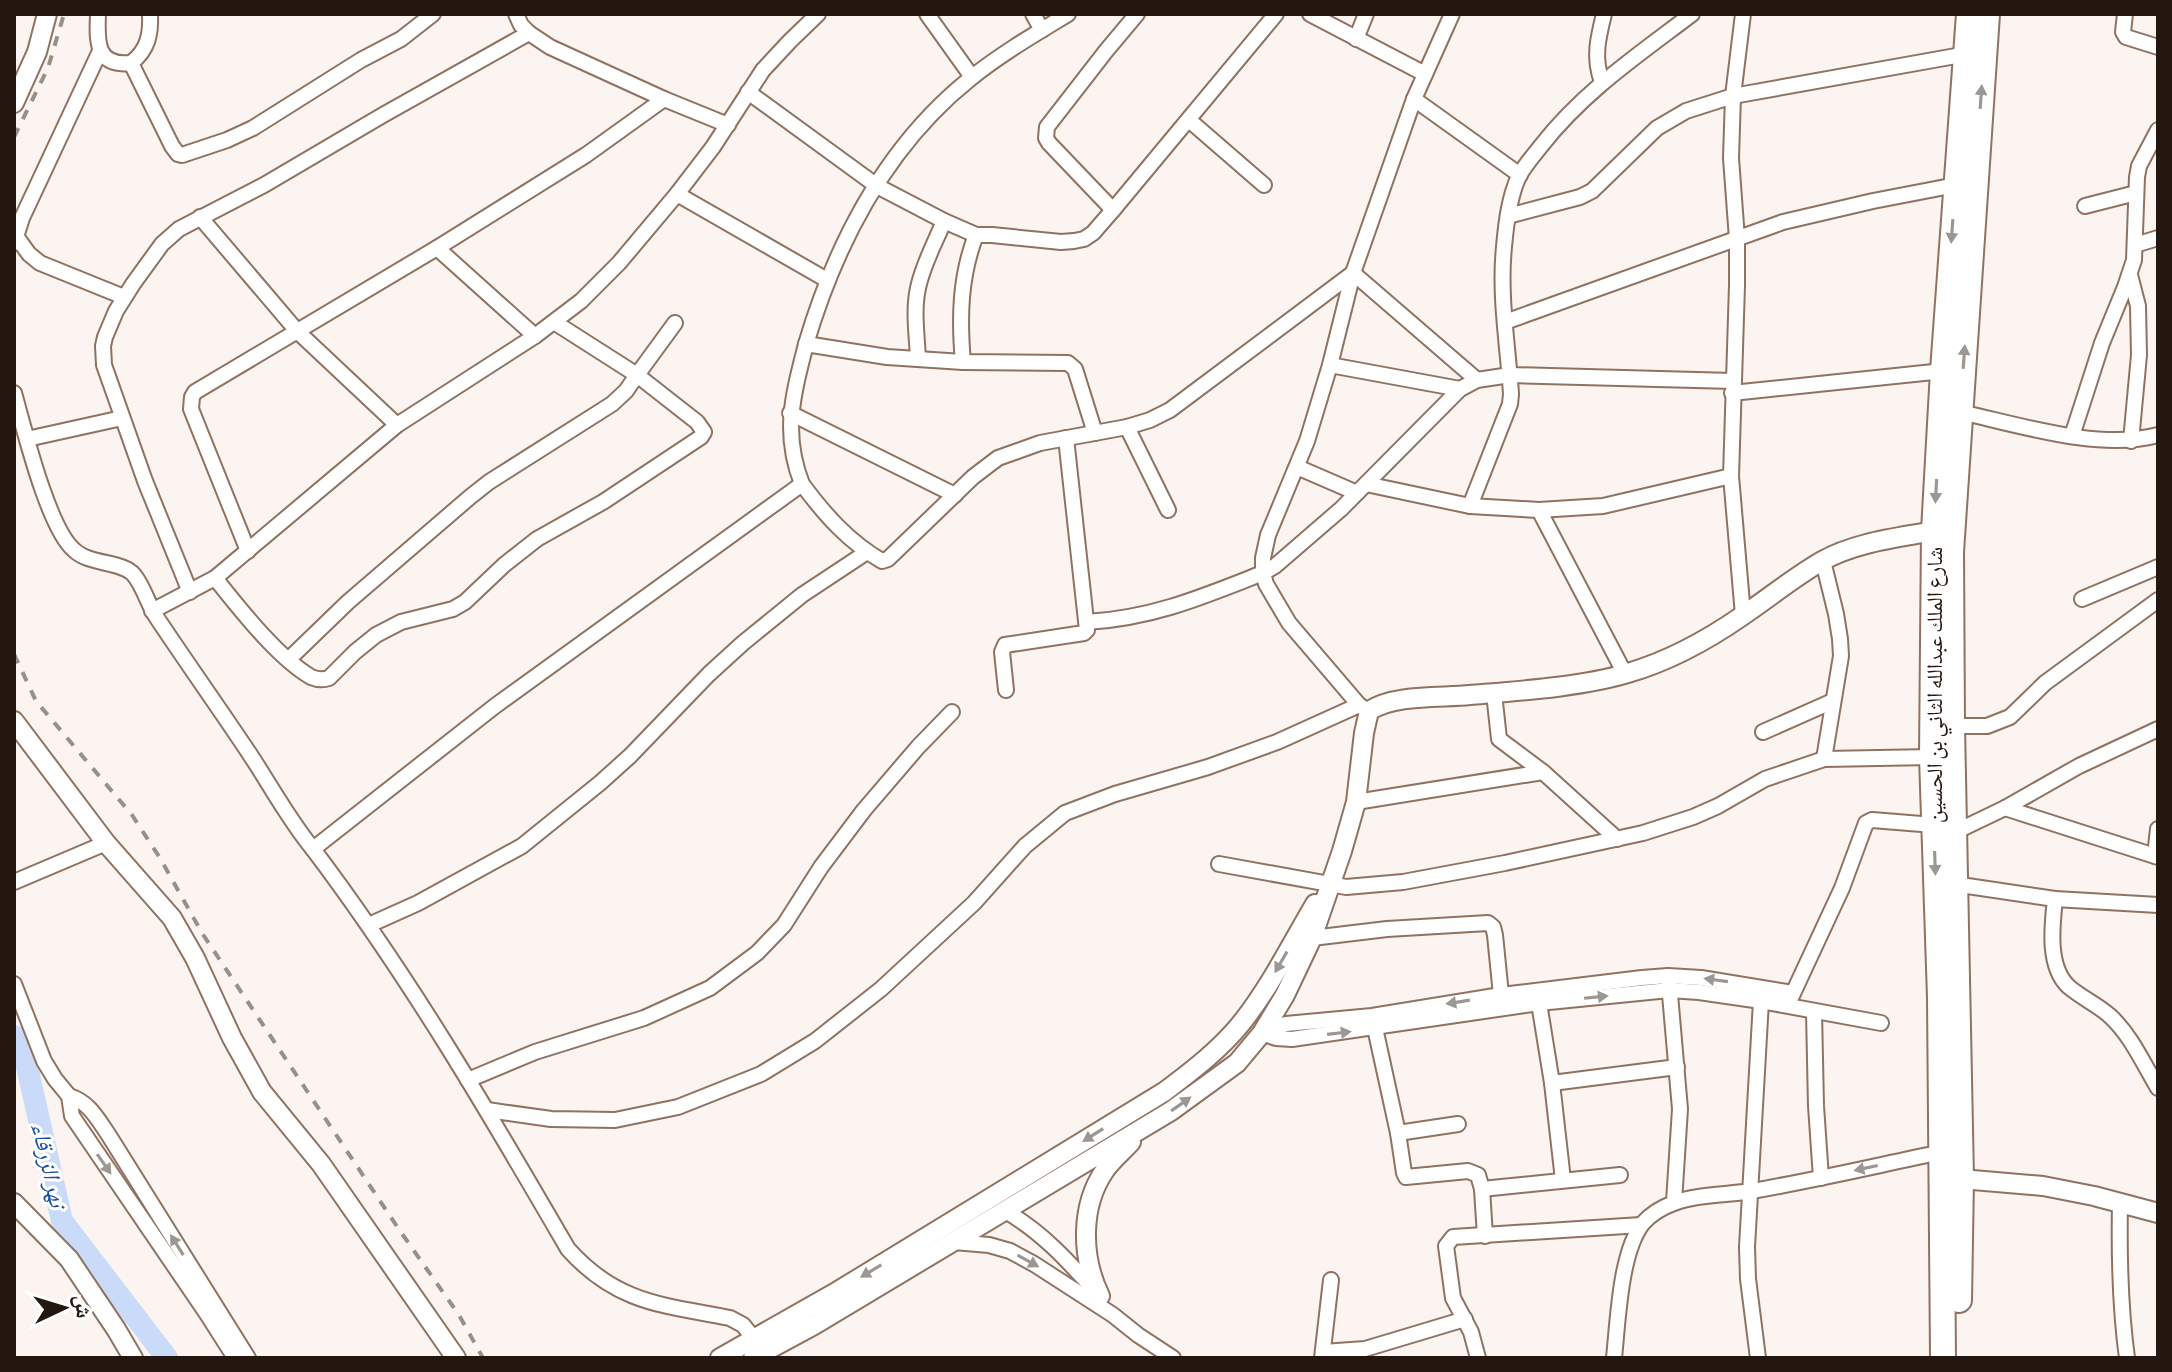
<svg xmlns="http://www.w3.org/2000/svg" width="2172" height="1372" font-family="'Sofia Sans Condensed','Noto Naskh Arabic',sans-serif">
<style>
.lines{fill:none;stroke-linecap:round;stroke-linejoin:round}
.river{stroke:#c9dbf8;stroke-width:22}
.minor-casing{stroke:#907260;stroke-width:18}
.tertiary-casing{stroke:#907260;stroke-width:22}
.primary-casing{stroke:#907260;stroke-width:28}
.minor{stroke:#fff;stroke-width:14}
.tertiary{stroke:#fff;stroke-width:18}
.primary{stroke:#fff;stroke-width:24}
.rail{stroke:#988f89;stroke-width:4;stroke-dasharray:10 10;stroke-linecap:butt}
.oneway{fill:#9c9793}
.labels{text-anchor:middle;stroke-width:6;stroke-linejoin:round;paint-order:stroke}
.street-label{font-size:22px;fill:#231710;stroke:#fff}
.water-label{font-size:24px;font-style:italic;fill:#1f52a2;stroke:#fff}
</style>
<rect width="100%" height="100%" fill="#fbf4f0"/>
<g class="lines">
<polyline class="river" points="14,1036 23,1049 62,1221 167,1358"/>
<defs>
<g id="minor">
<path d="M98,14C97,40 95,67 131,63L172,146L178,154L182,155L227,140L253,128L361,60L401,39L433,14"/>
<polyline points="516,14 521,25 529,33 550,47 664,99 728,125"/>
<polyline points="927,14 972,77"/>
<polyline points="1033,14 1042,30"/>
<polyline points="1310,14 1425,74"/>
<polyline points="1743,14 1733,96 1731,158 1737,239 1737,285 1731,476 1743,615"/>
<polyline points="2125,14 2123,32 2126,37 2158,47"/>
<polyline points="1356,39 1366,14"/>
<path d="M131,63C148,50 151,34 150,14"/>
<path d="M1602,82C1593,58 1598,38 1604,14"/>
<polyline points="748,92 877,186 944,221 976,235 992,235 1061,242 1074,241 1084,239 1093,233 1113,210 1276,14"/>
<polyline points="1414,99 1520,175"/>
<polyline points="1189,120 1264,185"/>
<polyline points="677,194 827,280"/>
<polyline points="2085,206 2136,193"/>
<polyline points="1113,210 1049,143 1046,138 1047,127 1106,51 1137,14"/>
<polyline points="1508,216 1580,197 1592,191 1657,128 1686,111 1733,96 1967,54"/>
<polyline points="200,217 297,331 397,425"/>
<polyline points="16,236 29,254 40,263 124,297"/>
<polyline points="14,243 22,218 100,51"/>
<polyline points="2135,245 2158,238"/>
<polyline points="437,248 535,336"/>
<polyline points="2130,275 2138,306 2139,355 2131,441"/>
<polyline points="1505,322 1783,222 1873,201 1956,185"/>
<path d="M806,344C836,243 887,145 971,78C1001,54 1035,34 1068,14"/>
<path d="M918,359C917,335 913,311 918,288C923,264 935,243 944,221"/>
<path d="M963,362C959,318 960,276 976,235"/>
<polyline points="1330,365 1460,389"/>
<path d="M14,393C24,428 48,528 74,550C89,565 123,561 134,575C144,587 148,605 157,618C187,663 219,708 249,753C271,786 289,820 313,849"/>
<polyline points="1732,393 1943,371"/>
<path d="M1960,412C2020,425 2099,451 2158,435"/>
<polyline points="790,413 955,495"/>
<polyline points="1127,427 1168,510"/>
<polyline points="2072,436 2102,343 2125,287 2134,260 2137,177 2139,166 2158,130"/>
<polyline points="27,439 122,418"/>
<polyline points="1297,467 1357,493"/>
<path d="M802,484C782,433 793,395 806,344L887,357L963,362L1068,363L1075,369L1095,433"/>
<polyline points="1366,484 1470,506 1539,510 1603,506 1731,476"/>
<path d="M1470,506L1510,404L1511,394C1508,346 1499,296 1504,247C1506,224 1509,197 1519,176C1525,165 1534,155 1541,146C1583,92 1638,55 1692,14"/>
<polyline points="1539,510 1625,674"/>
<polyline points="248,551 191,409 192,397 195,392 437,248 586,155 664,99"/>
<polyline points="1823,561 1836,614 1840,639 1841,656 1824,759"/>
<path d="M215,578C240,609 277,657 311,677C318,680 323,680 329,678L355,652L376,635L401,622L453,609L465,602L504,565L537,539L603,502L701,437L704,432L697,422L637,375L675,323"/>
<polyline points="190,592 145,481 104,365 103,346 105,337 116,311 133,284 162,244 179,229 264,185 383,115 529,33"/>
<polyline points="2082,599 2158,567"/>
<polyline points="152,611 215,578 397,425 535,336 581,301 619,263 677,194 713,147 763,70 790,41 818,14"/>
<path d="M1087,622C1153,618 1202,597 1263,573L1275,566L1341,509L1460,389L1477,380L1510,375L1733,381"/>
<polyline points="289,659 348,602 470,497 489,482 612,404 626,391 637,375 554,322"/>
<polyline points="1006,690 1002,652 1005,645 1084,633 1087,630 1066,438"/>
<polyline points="1494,693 1499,739 1543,772 1617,839"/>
<polyline points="1365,709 1359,705 1289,623 1266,584 1263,573 1263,558 1268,535 1307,441 1330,365 1353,273 1414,99 1452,14"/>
<polyline points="1952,726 1987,726 2010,717 2045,683 2158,600"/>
<polyline points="1763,732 1833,701"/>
<polyline points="1356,802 1543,772"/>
<polyline points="2005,808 2158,857"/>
<polyline points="1953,833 2005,808 2079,766 2158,729"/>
<polyline points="2155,856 2158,829"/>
<polyline points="1219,864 1346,887 1403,882 1505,863 1643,833 1693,817 1718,806 1765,779 1824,759 1932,757"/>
<polyline points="14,882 106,843"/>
<polyline points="1954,884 2055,899 2158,905"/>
<path d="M2055,899C2052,926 2047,967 2069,987C2082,998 2098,1005 2110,1016C2131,1035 2144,1065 2158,1088"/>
<polyline points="369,925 418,903 522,846 600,783 630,756 709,674 743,643 802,595 867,552"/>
<polyline points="1305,937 1312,938 1387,929 1488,923 1493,927 1495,935 1501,995"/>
<polyline points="1669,983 1680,1109 1674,1202"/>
<polyline points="14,984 44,1061 55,1079 69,1096 72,1116 207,1314 235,1358"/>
<polyline points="1789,1002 1842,888 1866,823 1872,820 1934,825"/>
<polyline points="1539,1003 1552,1083 1563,1180"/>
<polyline points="1814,1012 1816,1106 1821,1178"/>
<polyline points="1375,1028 1398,1133 1404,1173 1406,1177 1468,1171 1478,1175 1482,1189 1620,1175"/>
<polyline points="1262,1032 1286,1024 1372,1016 1501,995 1642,978 1668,976 1701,978 1793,993"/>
<polyline points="1262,1033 1276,1038 1292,1039 1539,1003 1669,990 1699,992 1761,1001 1881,1023"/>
<polyline points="468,1080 535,1052 644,1018 710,988 757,953 784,925 821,867 864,810 918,747 952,712"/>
<polyline points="1552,1083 1677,1067"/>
<path d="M69,1096C89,1102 97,1118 108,1134L248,1358"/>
<polyline points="487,1110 551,1119 615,1120 678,1107 761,1074 815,1041 881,989 974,903 1025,846 1065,813 1115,794 1208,767 1277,742 1359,705"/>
<polyline points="1398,1133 1458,1124"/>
<polyline points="1482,1189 1485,1236"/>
<path d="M2120,1203C2119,1254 2120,1307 2127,1358"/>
<path d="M1005,1211C1041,1231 1069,1262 1096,1292"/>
<polyline points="954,1242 989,1245 1010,1251 1034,1264 1113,1315 1138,1335 1173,1358"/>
<path d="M760,1346L743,1325L730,1318C664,1305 617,1304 568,1249C489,1113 409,976 313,849L495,706L802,484C825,515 849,542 882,561L888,559L973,477L998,458L1040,443L1127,427L1150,420L1170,410L1353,273L1477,380"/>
<polyline points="1323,1352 1365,1349 1465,1319"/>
<polyline points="1322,1358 1331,1280"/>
<polyline points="1478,1358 1471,1332 1453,1298 1446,1246 1453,1237 1641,1225"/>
<path d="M1614,1358C1618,1321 1620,1252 1643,1223C1651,1214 1663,1207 1674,1203C1697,1194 1727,1195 1752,1191C1816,1180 1879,1165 1942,1152"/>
<polyline points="1758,1358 1748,1279 1747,1247 1761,1001"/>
</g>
<g id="tertiary">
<polyline points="14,103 37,52 47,14"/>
<polyline points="14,721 106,843 172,918 195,958 232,1038 262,1092 321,1164 456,1358"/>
<polyline points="1961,1179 2043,1186 2094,1196 2158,1213"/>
<polyline points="14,1203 69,1259 116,1329 133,1358"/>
<path d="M1100,1296C1081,1257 1080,1206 1105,1170C1112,1160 1123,1151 1131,1142"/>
<path d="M720,1358L838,1291L1164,1092C1192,1071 1222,1048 1243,1021C1271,985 1292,943 1315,904"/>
<path d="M753,1358L814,1325L1171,1111L1237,1063L1262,1033L1285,995L1312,938L1342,851L1356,802L1364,733L1369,711C1394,694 1441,698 1470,695C1518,691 1582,687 1628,673C1669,661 1706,641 1742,616C1769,598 1794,577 1822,561C1856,542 1897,538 1934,531"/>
</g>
<g id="primary">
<polyline points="1959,1300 1961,1179 1952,726 1951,552 1987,14"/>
<polyline points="1943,1358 1940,997 1932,757 1934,531 1943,371 1969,14"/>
</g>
</defs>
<use href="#minor" class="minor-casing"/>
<use href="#tertiary" class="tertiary-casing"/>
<use href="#primary" class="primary-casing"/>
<use href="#minor" class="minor"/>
<use href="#tertiary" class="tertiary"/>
<use href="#primary" class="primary"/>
<g class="rail">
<polyline points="14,137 48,68 64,14"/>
<polyline points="14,654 36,701 132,815 160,858 202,933 398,1228 459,1315 483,1358"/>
</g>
</g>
<defs><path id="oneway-solid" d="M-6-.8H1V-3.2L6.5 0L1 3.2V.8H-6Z" transform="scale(2)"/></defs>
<g class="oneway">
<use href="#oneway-solid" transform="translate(1981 97) rotate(-86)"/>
<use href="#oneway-solid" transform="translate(1952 231) rotate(94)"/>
<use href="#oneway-solid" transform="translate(1964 357) rotate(-86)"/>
<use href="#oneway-solid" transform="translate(1936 491) rotate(93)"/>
<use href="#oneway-solid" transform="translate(1935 863) rotate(88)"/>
<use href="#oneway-solid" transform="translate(1281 962) rotate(120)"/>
<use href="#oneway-solid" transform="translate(1716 980) rotate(-172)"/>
<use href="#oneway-solid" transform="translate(1596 997) rotate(-6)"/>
<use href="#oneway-solid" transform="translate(1458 1002) rotate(171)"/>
<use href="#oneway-solid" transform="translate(1339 1033) rotate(-7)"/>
<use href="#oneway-solid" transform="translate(1181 1104) rotate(-35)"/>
<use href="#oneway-solid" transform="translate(1093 1135) rotate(148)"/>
<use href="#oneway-solid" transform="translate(104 1164) rotate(55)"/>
<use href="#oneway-solid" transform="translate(1866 1168) rotate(168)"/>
<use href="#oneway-solid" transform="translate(177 1245) rotate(-122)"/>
<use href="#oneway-solid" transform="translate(1028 1261) rotate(29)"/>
<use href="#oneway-solid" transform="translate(871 1271) rotate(149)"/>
</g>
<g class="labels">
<g class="street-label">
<text transform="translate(1934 685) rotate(-90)" y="8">شارع الملك عبدالله الثاني بن الحسين</text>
</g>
<g class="water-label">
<text transform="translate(49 1165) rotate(77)" y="8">نهر الزرقاء</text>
</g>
</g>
<rect width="2172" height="1372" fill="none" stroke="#231710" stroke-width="32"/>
<g transform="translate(64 1308) rotate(86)" stroke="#ffffff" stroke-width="6" paint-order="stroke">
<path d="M0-6L14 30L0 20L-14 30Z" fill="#231710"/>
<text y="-12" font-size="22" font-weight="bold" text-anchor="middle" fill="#231710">ش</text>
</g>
</svg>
